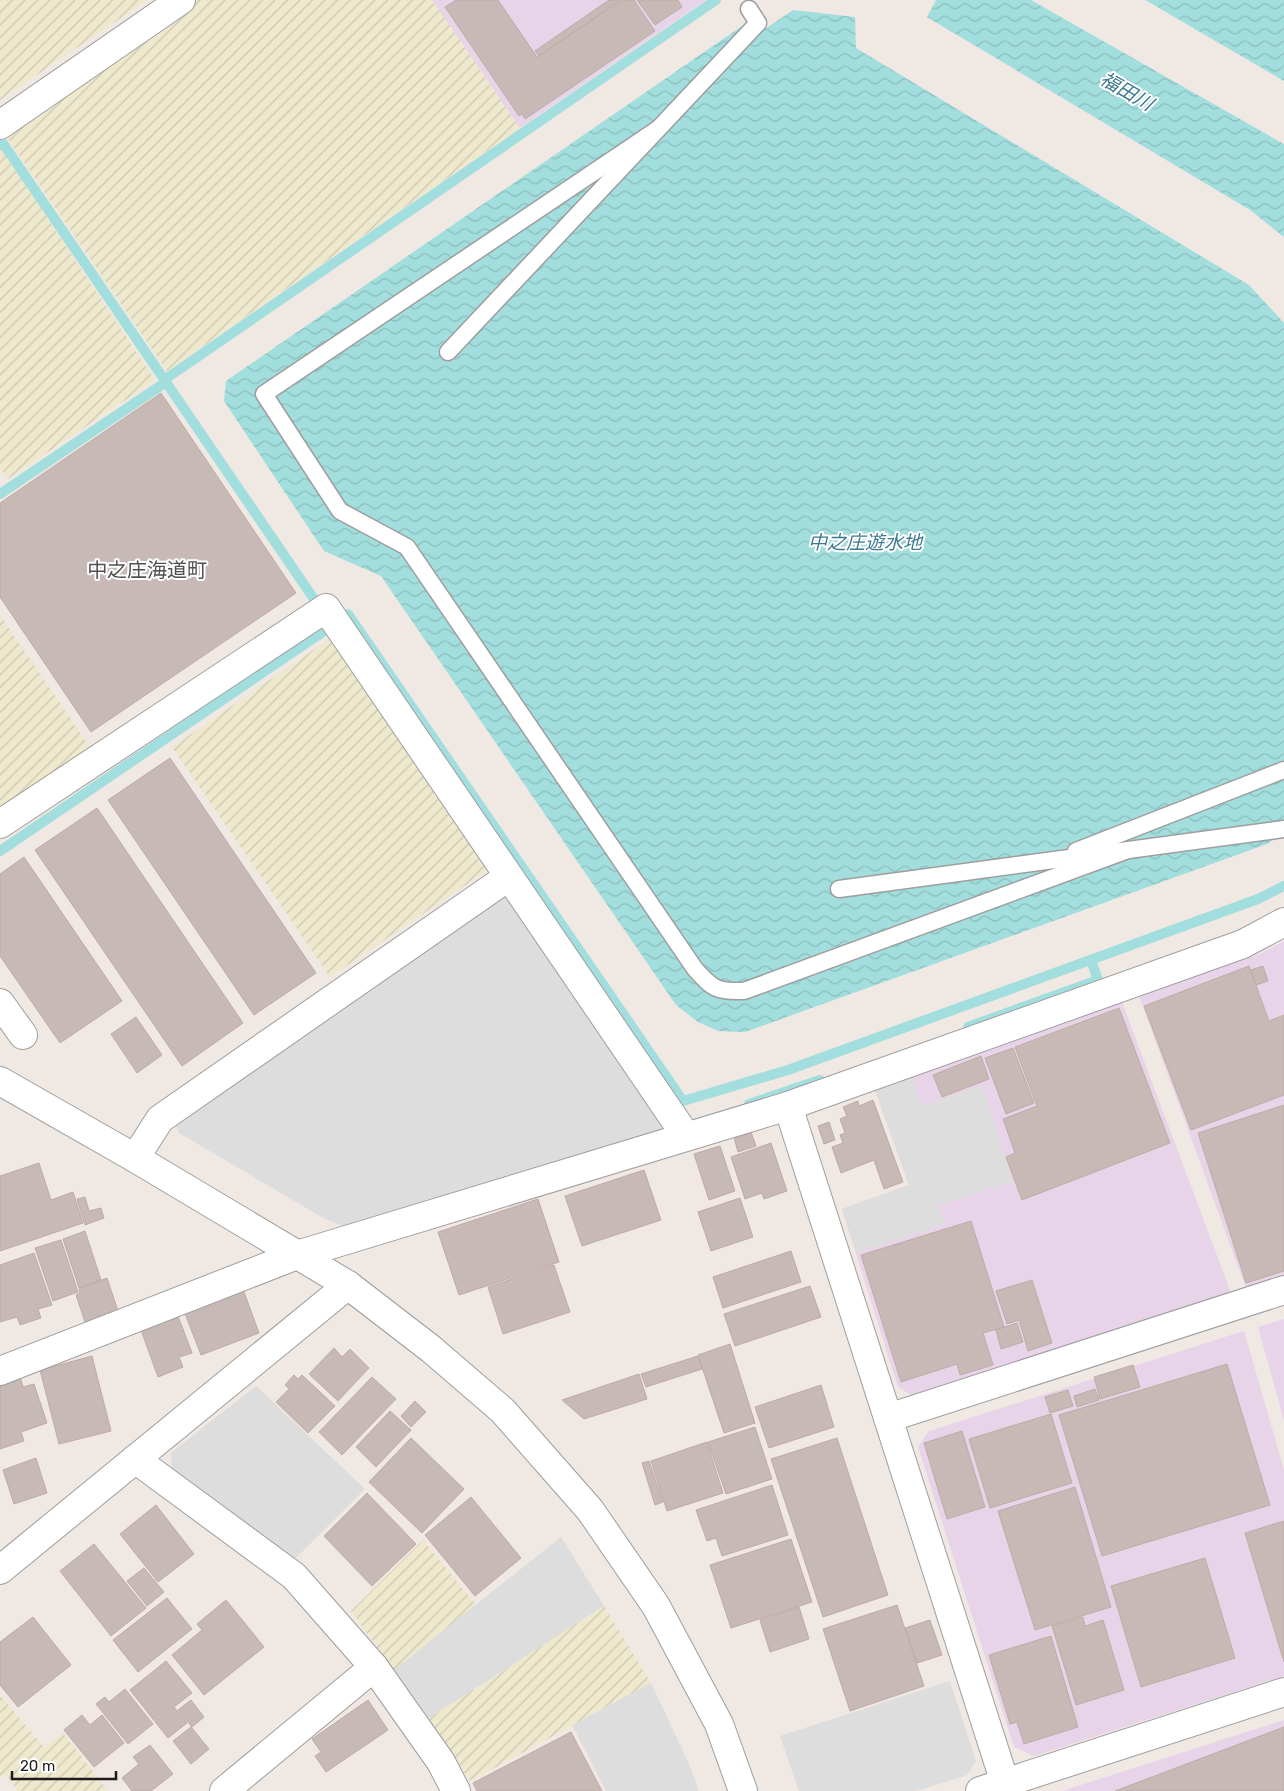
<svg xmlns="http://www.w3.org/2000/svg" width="1284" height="1791" font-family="Rubik,'Noto Sans JP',sans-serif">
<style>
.industrial{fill:#e7d4e8}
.farmland{fill:url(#farmland-furrows)}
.parking{fill:#ddd}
.water{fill:url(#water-waves)}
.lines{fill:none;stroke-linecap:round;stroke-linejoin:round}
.stream{stroke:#a2dedd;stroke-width:10}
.building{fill:#c6b9b6;stroke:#c1aaa5}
.service-casing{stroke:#9e9e9e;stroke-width:19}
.minor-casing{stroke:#9e9e9e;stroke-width:30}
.tertiary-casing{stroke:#9e9e9e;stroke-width:30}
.service{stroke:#fff;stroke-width:16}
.minor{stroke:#fff;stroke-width:28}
.tertiary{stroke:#fff;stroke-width:28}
.labels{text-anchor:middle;stroke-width:4;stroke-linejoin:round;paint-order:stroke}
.water-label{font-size:19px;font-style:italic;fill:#3d798f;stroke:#fff}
.quarter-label{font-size:20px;fill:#505050;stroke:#fff}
</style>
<defs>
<pattern id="farmland-furrows" width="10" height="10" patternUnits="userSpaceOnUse" patternTransform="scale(1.25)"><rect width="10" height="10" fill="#eee9cd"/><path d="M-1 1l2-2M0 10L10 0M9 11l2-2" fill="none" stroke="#ccc7b0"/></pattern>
<pattern id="water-waves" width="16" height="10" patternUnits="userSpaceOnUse" patternTransform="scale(1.25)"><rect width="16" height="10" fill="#a2dedd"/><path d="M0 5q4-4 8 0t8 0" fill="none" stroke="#8bbebd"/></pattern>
</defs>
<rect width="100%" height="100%" fill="#efe8e3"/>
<g class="industrial">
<polygon points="432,0 706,0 520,128"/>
<polygon points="1284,941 1284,1275 1246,1288 1139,996 1258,955"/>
<polygon points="1122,1002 1231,1293 913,1396 898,1387 842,1209 909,1185 875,1090"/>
<polygon points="1284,1319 1284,1420 1258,1327"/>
<polygon points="1244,1331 1284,1470 1284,1676 1034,1756 1014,1747 918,1447 929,1431"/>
<polygon points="1284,1720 1284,1791 1062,1791"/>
</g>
<g class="farmland">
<polygon points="0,0 147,0 0,100"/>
<polygon points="198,0 432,0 520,128 167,371 4,133"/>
<polygon points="0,147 155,380 8,479 0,468"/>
<polygon points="0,615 94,753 0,816"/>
<polygon points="332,637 492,867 330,977 172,747"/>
<polygon points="423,1540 476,1605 394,1670 351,1611"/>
<polygon points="604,1606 651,1683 470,1781 429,1718"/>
<polygon points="0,1695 44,1747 63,1733 108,1791 18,1791 6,1775 0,1778"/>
</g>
<g class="parking">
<polygon points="508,887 674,1132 352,1229 325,1219 179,1133 173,1119"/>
<polygon points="912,1077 922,1106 982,1085 1013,1182 939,1205 945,1224 856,1253 842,1209 909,1185 875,1090"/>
<polygon points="256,1386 365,1489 294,1560 172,1470 171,1453"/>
<polygon points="561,1537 604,1606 429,1718 394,1670"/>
<polygon points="950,1681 976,1761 967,1775 917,1791 799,1791 780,1736"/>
<polygon points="651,1683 690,1766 699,1791 606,1791 572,1725"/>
</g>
<g class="water">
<polygon points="936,0 1031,0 1282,143 1284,144 1284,237 1250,210 927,17"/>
<polygon points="1145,0 1284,0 1284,81 1147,1"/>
<polygon points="793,10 855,17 856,48 1249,285 1284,323 1284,833 1267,844 745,1032 718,1031 698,1022 676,1005 381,576 324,551 224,401 226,381 742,26 762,31"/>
</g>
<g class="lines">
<g class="stream">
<polyline points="0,139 314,599"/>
<polyline points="164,380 716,0"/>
<polyline points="0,494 166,382"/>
<polyline points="344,617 348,614 683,1101 788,1070 1258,899 1284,886"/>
<polyline points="0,851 327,629"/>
<polyline points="968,1027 1098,980 1091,960"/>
<polyline points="749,1104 820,1080"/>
</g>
</g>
<g class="building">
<polygon points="456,0 498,0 537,57 622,0 634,0 655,31 525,119 522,114 519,116 445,7"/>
<polygon points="609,0 620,0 539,56 535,51"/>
<polygon points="637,0 678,0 682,7 655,25"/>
<polygon points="161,393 296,593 91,732 0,597 0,503"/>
<polygon points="170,758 316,973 254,1015 108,800"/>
<polygon points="97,808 243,1023 182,1066 35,850"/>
<polygon points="24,857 122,1001 60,1043 0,956 0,874"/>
<polygon points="1249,966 1269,1021 1284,1015 1284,1095 1191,1130 1144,1006"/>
<polygon points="1263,966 1268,981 1256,985 1251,970"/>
<polygon points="1119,1008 1170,1143 1022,1200 1006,1157 1015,1153 1003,1119 1037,1106 1015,1047"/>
<polygon points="136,1017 162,1055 137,1073 111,1034"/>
<polygon points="1013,1048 1034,1103 1006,1114 985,1058"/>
<polygon points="981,1056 989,1079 942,1097 933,1075"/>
<polygon points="873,1100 903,1182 884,1189 874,1160 841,1173 832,1147 843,1143 840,1135 845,1133 840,1119 847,1116 843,1107 858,1101 859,1106"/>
<polygon points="1284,1105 1284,1271 1246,1283 1198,1133"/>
<polygon points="829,1122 835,1140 824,1144 818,1126"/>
<polygon points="751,1132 756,1146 738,1152 734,1138"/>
<polygon points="771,1143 787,1191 764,1199 762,1193 745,1199 731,1157"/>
<polygon points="720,1146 735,1191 709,1200 694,1154"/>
<polygon points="39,1163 51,1200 73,1192 83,1223 0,1251 0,1176"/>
<polygon points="644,1170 661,1220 582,1246 565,1196"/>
<polygon points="85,1197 89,1211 101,1208 104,1218 85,1225 77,1199"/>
<polygon points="740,1198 753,1237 711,1251 698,1212"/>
<polygon points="538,1199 559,1262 459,1295 438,1232"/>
<polygon points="971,1221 1004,1327 983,1333 993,1365 960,1375 957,1364 901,1382 861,1255"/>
<polygon points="85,1231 101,1280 79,1288 63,1239"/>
<polygon points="61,1240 78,1292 53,1301 35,1248"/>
<polygon points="791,1251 801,1282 723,1308 713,1277"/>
<polygon points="34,1253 52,1305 38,1309 41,1318 20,1325 17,1317 0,1322 0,1265"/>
<polygon points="554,1265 570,1312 503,1334 488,1287"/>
<polygon points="107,1278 119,1314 86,1325 76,1295 80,1293 79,1289"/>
<polygon points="1032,1280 1052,1343 1028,1351 1019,1320 1007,1324 996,1291"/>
<polygon points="810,1286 821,1317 735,1346 724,1314"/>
<polygon points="243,1289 259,1333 201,1355 184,1311"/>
<polygon points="178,1316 192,1353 179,1357 183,1367 158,1377 141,1330"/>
<polygon points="1017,1323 1023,1342 1001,1349 996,1330"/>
<polygon points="730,1344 755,1423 724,1433 698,1355"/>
<polygon points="334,1348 342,1357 350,1349 369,1368 338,1401 309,1374"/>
<polygon points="92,1356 111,1431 59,1444 40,1370"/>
<polygon points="698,1356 702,1369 646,1387 641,1374"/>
<polygon points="1227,1364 1270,1505 1102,1556 1059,1415"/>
<polygon points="1133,1365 1140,1387 1100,1399 1094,1377"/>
<polygon points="639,1374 647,1399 584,1419 562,1400"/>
<polygon points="294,1375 298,1379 302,1375 335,1406 308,1433 276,1402 289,1389 285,1385"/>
<polygon points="20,1376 23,1387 34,1384 47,1423 21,1432 24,1441 0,1449 0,1383"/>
<polygon points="372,1377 396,1399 342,1455 319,1432"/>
<polygon points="821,1385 834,1427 769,1448 755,1407"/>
<polygon points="1095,1389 1099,1400 1077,1407 1074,1396"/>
<polygon points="1068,1390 1073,1406 1050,1413 1045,1397"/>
<polygon points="415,1401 426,1412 411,1427 401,1416"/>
<polygon points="390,1411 411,1430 376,1467 356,1447"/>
<polygon points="1051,1414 1072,1483 990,1508 969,1439"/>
<polygon points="755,1427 772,1479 726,1494 708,1442"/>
<polygon points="962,1431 985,1507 947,1519 924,1443"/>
<polygon points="411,1438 464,1489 422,1533 369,1482"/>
<polygon points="837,1438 888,1595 823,1617 771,1459"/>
<polygon points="707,1442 723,1493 667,1511 651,1461"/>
<polygon points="36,1458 47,1493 14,1504 3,1470"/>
<polygon points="649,1461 663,1502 655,1505 642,1463"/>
<polygon points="772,1485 788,1535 722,1556 716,1538 707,1541 696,1510"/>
<polygon points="1075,1487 1111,1607 1035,1630 998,1511"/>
<polygon points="367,1493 416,1544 372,1586 324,1536"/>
<polygon points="471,1497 521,1558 475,1596 425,1535"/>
<polygon points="156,1505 194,1554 158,1582 120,1534"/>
<polygon points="1284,1521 1284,1662 1245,1533"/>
<polygon points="791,1539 812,1602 731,1628 710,1565"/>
<polygon points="94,1544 146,1608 111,1636 60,1571"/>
<polygon points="1205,1558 1235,1658 1141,1687 1111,1586"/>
<polygon points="144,1568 164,1592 147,1606 127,1581"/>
<polygon points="167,1598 192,1629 138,1672 113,1640"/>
<polygon points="226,1600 264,1647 204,1695 172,1655 202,1630 197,1624"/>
<polygon points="897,1605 924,1686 850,1711 823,1629"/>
<polygon points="799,1607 809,1639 770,1652 760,1620"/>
<polygon points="33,1617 71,1665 18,1707 0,1685 0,1642"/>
<polygon points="1083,1617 1085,1626 1103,1620 1124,1690 1076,1705 1052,1626"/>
<polygon points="930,1620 942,1655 917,1663 905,1628"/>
<polygon points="1051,1636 1078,1727 1024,1744 1017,1722 1010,1724 989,1655"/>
<polygon points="166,1661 192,1693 174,1707 187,1723 168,1738 130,1690"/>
<polygon points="125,1689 153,1724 128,1744 96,1704 105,1697 109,1702"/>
<polygon points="191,1700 204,1717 192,1727 178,1710"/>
<polygon points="368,1700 388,1730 326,1772 315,1756 321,1752 312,1739"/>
<polygon points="82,1715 90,1725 102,1715 124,1743 94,1767 64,1730"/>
<polygon points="191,1727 209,1749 191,1764 173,1741"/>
<polygon points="1284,1727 1284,1791 1115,1791"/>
<polygon points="571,1732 602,1791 477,1791 473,1783"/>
<polygon points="150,1745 173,1774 151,1791 132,1791 122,1778 139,1764 133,1757"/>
</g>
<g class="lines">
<defs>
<g id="service">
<path d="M658,129L264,394L340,511L407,547L695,969C713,989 717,992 744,991L1128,850"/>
<polyline points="448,352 758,23 749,9"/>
<polyline points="1076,851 1284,770"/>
<polyline points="839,889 1284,829"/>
</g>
<g id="minor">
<polyline points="0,125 181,0"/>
<polyline points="0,824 326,608 686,1136"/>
<polyline points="0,1003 23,1035"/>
<polyline points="788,1106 1005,1783"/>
<polyline points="135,1158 160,1119 508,877"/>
<polyline points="0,1371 297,1255 788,1106 1243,944 1284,922"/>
<polyline points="888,1418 1284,1290"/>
<polyline points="135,1459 294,1576 374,1667 441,1762 456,1791"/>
<polyline points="224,1791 374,1667"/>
<polyline points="980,1791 1284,1692"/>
</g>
<g id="tertiary">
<polyline points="0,1081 135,1158 348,1285 431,1349 503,1411 590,1510 656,1606 719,1724 743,1791"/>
<polyline points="0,1570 348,1285"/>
</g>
</defs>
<use href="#service" class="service-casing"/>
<use href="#minor" class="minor-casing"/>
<use href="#tertiary" class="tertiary-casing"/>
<use href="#service" class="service"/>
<use href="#minor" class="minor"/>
<use href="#tertiary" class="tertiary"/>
</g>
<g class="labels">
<g class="water-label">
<text transform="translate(1127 91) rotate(30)" y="7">福田川</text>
<text x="865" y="549">中之庄遊水地</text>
</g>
<g class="quarter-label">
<text x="147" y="577">中之庄海道町</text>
</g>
</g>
<path d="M12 1771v8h104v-8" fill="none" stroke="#1d1d1d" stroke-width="2.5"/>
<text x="20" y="1771" font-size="15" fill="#1d1d1d" stroke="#ffffff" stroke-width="4" paint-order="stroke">20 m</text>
</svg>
